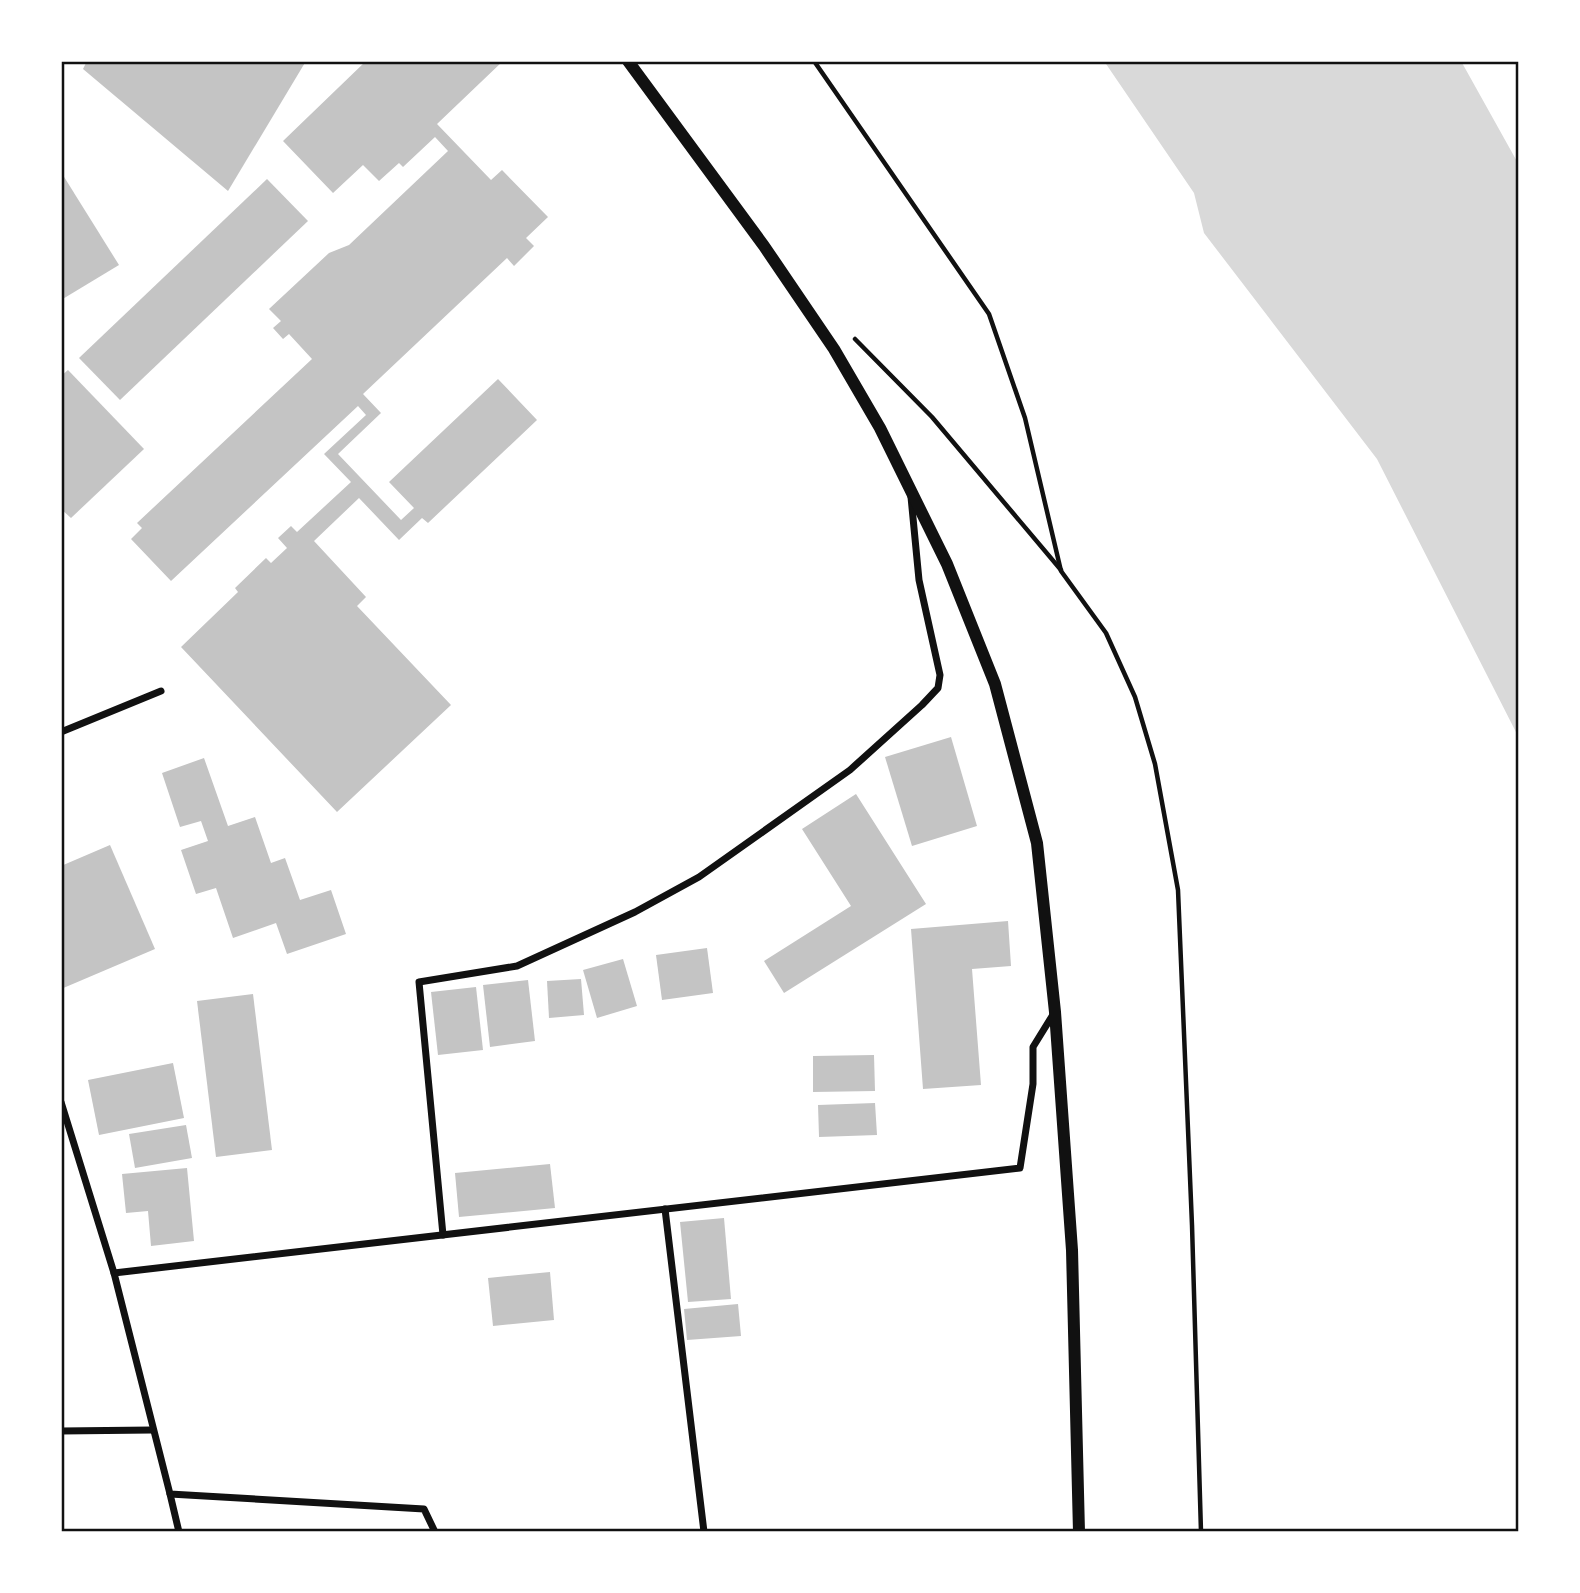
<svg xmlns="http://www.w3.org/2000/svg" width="1580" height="1593" font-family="'Archivo Narrow',sans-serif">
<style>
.water{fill:#d9d9d9}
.building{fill:#c4c4c4}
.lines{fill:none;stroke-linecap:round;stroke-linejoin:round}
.path{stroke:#111;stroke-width:4.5}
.minor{stroke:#111;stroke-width:7}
.tertiary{stroke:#111;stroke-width:12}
.neatline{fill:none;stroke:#111;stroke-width:2.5}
</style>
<rect width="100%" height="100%" fill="#fff"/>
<polygon class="water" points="1104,61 1461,61 1519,165 1519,738 1377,459 1204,233 1194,193"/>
<g class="building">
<polygon points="87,61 306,61 228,191 83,69"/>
<polygon points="366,61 503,61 437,124 491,180 502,170 548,217 526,238 534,246 514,266 507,258 363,394 381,413 338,454 401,520 414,508 389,482 498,379 537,420 428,523 422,518 399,540 359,498 314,541 366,597 357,606 451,705 337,812 181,647 238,592 235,588 266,558 271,563 287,548 278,538 291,526 297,532 351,482 324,454 366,415 358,406 171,581 131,539 142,528 137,523 312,359 289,334 283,339 273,328 281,321 269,309 329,253 349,245 448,151 435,137 403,167 399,163 379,181 363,165 333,193 283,141"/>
<polygon points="61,172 119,265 61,300"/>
<polygon points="267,179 308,221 120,400 79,358"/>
<polygon points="68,370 144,449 71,518 61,509 61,376"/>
<polygon points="951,737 977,826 912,846 885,757"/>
<polygon points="204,758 228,826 255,817 271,863 285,858 300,900 331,890 346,934 287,954 276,923 233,938 216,888 196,894 181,850 208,841 201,821 180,827 162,773"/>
<polygon points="856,794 926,904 784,993 764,961 851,906 802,829"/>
<polygon points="110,845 155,949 61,989 61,866"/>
<polygon points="1008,921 1011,966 972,969 981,1085 923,1089 911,929"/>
<polygon points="707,948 713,993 662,1000 656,955"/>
<polygon points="623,959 637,1006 597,1018 583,970"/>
<polygon points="581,979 584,1015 549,1018 547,981"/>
<polygon points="528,980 535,1041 490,1047 483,985"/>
<polygon points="476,987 483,1050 438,1055 431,992"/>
<polygon points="253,994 272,1150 216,1157 197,1001"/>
<polygon points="874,1055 875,1091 813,1092 813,1056"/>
<polygon points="173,1063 184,1118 99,1135 88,1080"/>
<polygon points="875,1103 877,1135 819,1137 818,1105"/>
<polygon points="186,1125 192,1158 135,1168 129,1134"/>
<polygon points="550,1164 555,1208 459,1217 455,1173"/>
<polygon points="187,1168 194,1241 151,1246 148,1211 126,1213 122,1174"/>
<polygon points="724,1218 731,1299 688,1302 680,1222"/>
<polygon points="550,1272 554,1320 493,1326 488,1278"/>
<polygon points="738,1304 741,1336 687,1340 684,1309"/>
</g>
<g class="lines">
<g class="path">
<polyline points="814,61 989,314 1025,418 1061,571 1106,633 1135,697 1155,764 1178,890 1192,1225 1201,1532"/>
<polyline points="855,339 932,417 1061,570"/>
</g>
<g class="minor">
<polyline points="61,732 161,691"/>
<polyline points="61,1102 114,1273 170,1494 424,1509 435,1532"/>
<polyline points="665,1209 704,1532"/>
<polyline points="443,1235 419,982 517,966 635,912 699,877 850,770 922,705 938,688 940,675 919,580 911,497"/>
<polyline points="114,1273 1020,1168 1033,1084 1033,1047 1054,1013"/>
<polyline points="61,1431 152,1430"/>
<polyline points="170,1494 179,1532"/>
</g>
<polyline class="tertiary" points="628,61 764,246 834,349 880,428 947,564 995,684 1037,843 1055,1012 1072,1250 1079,1532"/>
</g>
<rect width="1580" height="1593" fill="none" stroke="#ffffff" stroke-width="126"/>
<rect x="63" y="63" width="1454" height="1467" class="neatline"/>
</svg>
